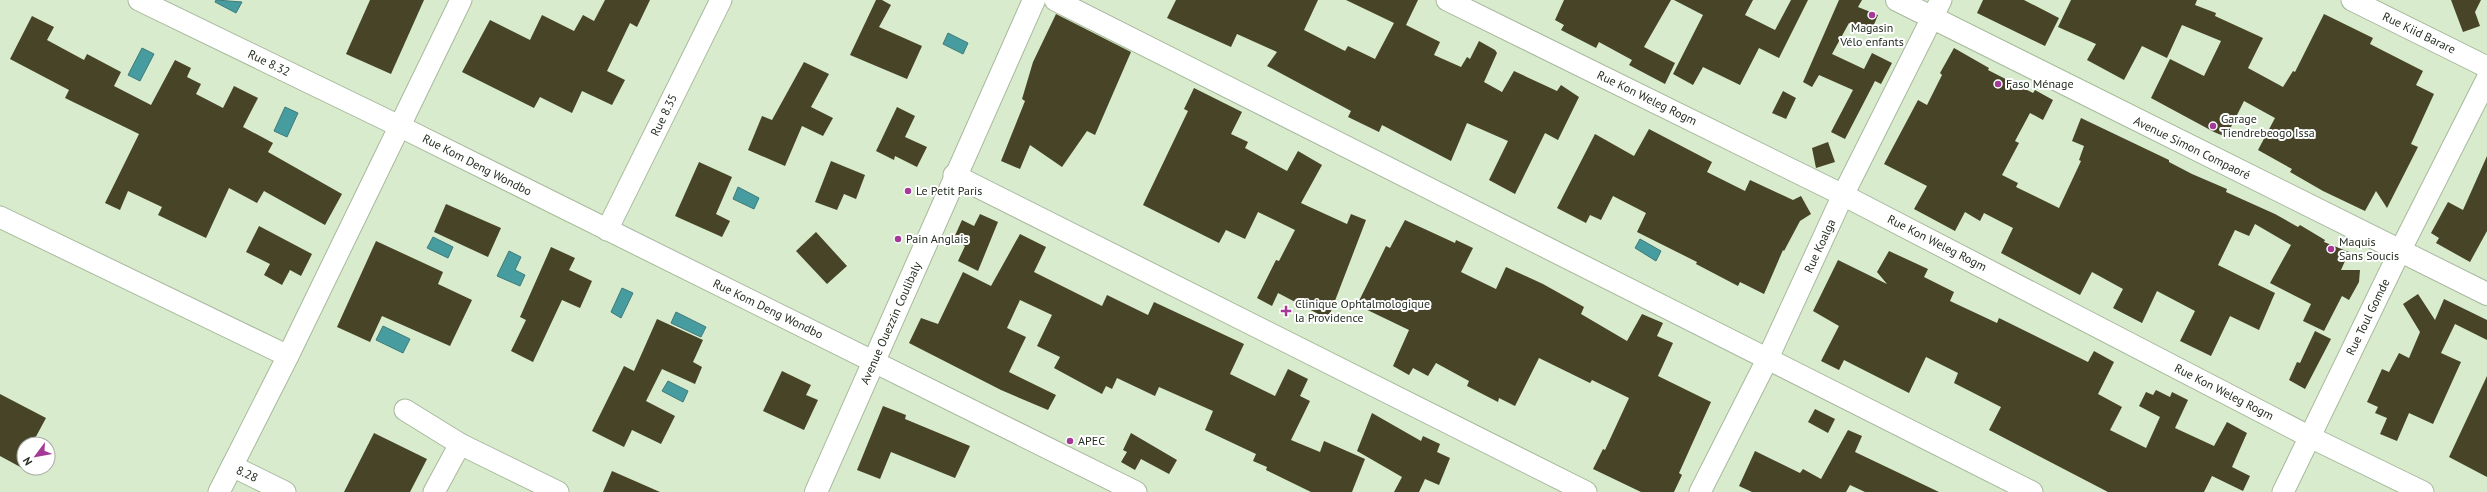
<svg xmlns="http://www.w3.org/2000/svg" width="2487" height="492" font-family="'PT Sans',sans-serif">
<style>
.water{fill:#479c9f;stroke:#3d7b7a}
.building{fill:#474427}
.lines{fill:none;stroke-linecap:round;stroke-linejoin:round}
.street-casing{stroke:#a7b99d;stroke-width:23}
.secondary-casing{stroke:#a7b99d;stroke-width:24}
.street{stroke:#fff;stroke-width:21}
.secondary{stroke:#fff;stroke-width:22}
.poi-dot{fill:#a53998;stroke:#fff;stroke-width:1.5}
.labels{text-anchor:middle;stroke-width:4;stroke-linejoin:round;paint-order:stroke}
.poi-label{font-size:12px;fill:#262e22;stroke:#fff;text-anchor:start}
.street-label{font-size:12px;fill:#262e22;stroke:#fff}
</style>
<rect width="100%" height="100%" fill="#d8ebcd"/>
<g class="water">
<polygon points="216,0 242,2 236,13 215,2"/>
<polygon points="948,33 968,43 963,54 943,44"/>
<polygon points="142,48 154,54 140,81 128,75"/>
<polygon points="285,107 298,113 287,137 274,131"/>
<polygon points="738,187 759,198 754,209 733,199"/>
<polygon points="433,237 453,247 448,258 427,248"/>
<polygon points="1640,239 1661,251 1656,261 1635,248"/>
<polygon points="509,251 521,257 515,270 525,275 520,286 497,276"/>
<polygon points="622,288 633,293 621,318 611,312"/>
<polygon points="676,312 706,327 701,337 671,323"/>
<polygon points="383,326 410,339 403,353 376,340"/>
<polygon points="668,381 688,391 683,402 662,391"/>
</g>
<g class="building">
<polygon points="370,0 424,0 391,74 346,54"/>
<polygon points="605,0 650,0 637,27 630,23 607,71 625,80 612,105 582,91 572,113 540,97 534,108 462,72 490,20 530,40 542,15 574,31 583,15 594,21"/>
<polygon points="876,0 882,0 891,5 879,27 922,46 907,79 850,55"/>
<polygon points="1176,0 1318,0 1304,30 1345,51 1348,46 1375,59 1394,23 1346,0 1418,0 1406,25 1440,42 1434,55 1461,67 1467,57 1470,59 1479,41 1495,50 1497,53 1484,82 1502,92 1514,71 1557,91 1561,85 1579,97 1558,140 1545,133 1515,194 1489,180 1508,141 1467,123 1451,161 1382,125 1379,132 1348,117 1351,111 1267,66 1277,52 1237,34 1231,47 1167,18"/>
<polygon points="1564,0 1671,0 1644,47 1675,63 1665,84 1629,65 1632,60 1599,42 1596,48 1561,30 1564,25 1555,20"/>
<polygon points="1674,0 1753,0 1745,15 1775,30 1791,0 1808,0 1779,58 1759,48 1740,85 1703,67 1693,85 1673,74 1703,15"/>
<polygon points="1839,0 1862,0 1858,7 1878,15 1870,34 1849,23 1832,54 1864,69 1872,53 1892,63 1881,84 1875,81 1845,139 1831,132 1853,90 1819,75 1812,87 1803,82"/>
<polygon points="1983,0 2024,0 2059,18 2045,46 1977,13"/>
<polygon points="2071,0 2197,0 2195,5 2216,13 2215,16 2263,38 2248,68 2283,87 2293,71 2295,72 2324,14 2373,38 2370,44 2423,71 2416,85 2434,94 2411,144 2418,147 2387,208 2376,191 2365,211 2323,191 2290,172 2292,169 2258,150 2275,118 2244,101 2226,137 2214,132 2151,98 2170,59 2204,76 2221,41 2182,25 2167,58 2142,46 2124,80 2087,60 2096,44 2058,27"/>
<polygon points="2451,0 2481,0 2475,12 2480,26 2463,32"/>
<polygon points="1056,14 1131,52 1095,135 1087,131 1062,167 1030,145 1020,169 1001,161 1025,101 1022,99 1033,62"/>
<polygon points="32,16 54,27 47,40 84,60 87,54 121,72 114,86 151,105 175,60 191,68 187,77 201,84 196,94 223,108 234,86 258,98 243,127 273,143 268,152 342,194 325,225 264,191 257,203 229,188 206,238 158,215 162,207 128,191 120,210 105,203 139,134 65,98 69,90 10,59"/>
<polygon points="1954,48 1989,68 1988,70 2033,93 2035,90 2053,100 2043,120 2030,113 2015,141 2019,143 2002,175 2018,183 2016,187 2059,208 2081,161 2079,160 2084,146 2072,141 2081,118 2169,160 2169,162 2192,174 2227,189 2226,192 2275,214 2298,227 2300,225 2325,240 2324,242 2349,252 2341,270 2360,270 2359,282 2349,300 2342,296 2324,331 2303,321 2311,304 2270,283 2291,245 2255,224 2249,236 2235,230 2218,265 2275,293 2259,330 2230,316 2211,356 2180,341 2195,311 2157,291 2142,323 2113,308 2123,289 2092,272 2080,295 2001,253 2013,228 1984,213 1980,221 1965,212 1955,231 1914,209 1927,186 1884,164 1918,100 1927,105 1942,75 1940,73"/>
<polygon points="804,62 829,74 811,107 833,118 823,136 802,126 785,166 748,150 762,116 772,120"/>
<polygon points="1194,88 1242,112 1231,134 1248,142 1245,148 1287,171 1298,151 1322,165 1301,203 1347,224 1351,214 1366,220 1328,319 1278,293 1272,306 1257,298 1276,260 1279,261 1295,230 1258,212 1245,239 1226,230 1219,243 1143,205 1188,111 1184,109"/>
<polygon points="1783,91 1796,98 1786,119 1772,113"/>
<polygon points="897,107 915,116 905,137 927,147 917,167 895,156 894,160 876,151"/>
<polygon points="1649,129 1712,162 1707,172 1745,191 1750,180 1793,200 1801,196 1811,214 1800,221 1784,251 1783,250 1764,294 1740,282 1738,286 1696,264 1697,262 1637,232 1646,213 1613,196 1601,220 1590,215 1586,223 1557,208 1595,134 1634,156"/>
<polygon points="1828,142 1835,162 1816,168 1812,148"/>
<polygon points="2487,156 2487,231 2470,262 2436,243 2439,238 2431,233 2448,202 2463,210"/>
<polygon points="831,161 865,175 856,199 844,194 837,210 815,202"/>
<polygon points="699,162 732,177 716,214 730,221 722,237 675,216"/>
<polygon points="446,204 501,228 488,257 434,232"/>
<polygon points="980,214 998,222 978,271 958,261 965,246 953,240 962,220 974,226"/>
<polygon points="1405,220 1455,243 1456,240 1473,248 1461,272 1496,289 1506,267 1543,284 1584,307 1581,314 1627,341 1642,314 1663,323 1657,336 1673,343 1658,376 1711,402 1679,473 1682,475 1674,492 1641,492 1593,469 1603,449 1605,450 1629,398 1592,380 1590,383 1539,358 1515,406 1499,398 1498,402 1467,386 1469,381 1436,363 1428,376 1413,368 1409,375 1393,366 1409,330 1357,305 1386,246 1390,248"/>
<polygon points="259,226 312,254 301,276 290,270 282,285 264,275 270,264 246,252"/>
<polygon points="816,232 847,266 827,284 796,251"/>
<polygon points="1020,234 1046,247 1034,272 1102,306 1107,295 1148,315 1154,302 1244,344 1230,374 1275,396 1288,369 1308,379 1300,396 1310,401 1291,440 1320,452 1324,441 1365,459 1352,492 1311,492 1266,470 1267,467 1253,461 1256,454 1205,430 1213,411 1159,387 1155,396 1117,378 1112,389 1106,386 1102,394 1054,368 1060,357 1037,346 1052,315 1020,300 1007,328 1026,337 1009,372 1056,395 1048,410 1001,390 909,343 921,318 938,324 963,272 991,286"/>
<polygon points="376,241 443,272 438,284 472,300 450,346 382,316 370,342 337,327"/>
<polygon points="551,247 575,258 569,270 592,281 580,308 562,300 533,362 511,351 526,320 520,317"/>
<polygon points="1889,251 1928,269 1924,277 1954,292 1950,301 1997,323 1999,318 2088,362 2094,351 2114,362 2098,394 2122,407 2110,430 2146,448 2160,417 2139,406 2146,392 2153,395 2156,390 2170,397 2172,392 2188,400 2175,428 2214,446 2227,422 2247,433 2232,467 2250,476 2243,491 2212,476 2204,492 2108,492 1989,430 2001,407 1954,383 1958,373 1926,357 1909,393 1844,360 1839,370 1821,361 1839,326 1813,311 1838,260 1887,284 1877,272"/>
<polygon points="2418,294 2435,320 2444,299 2487,320 2487,340 2455,324 2441,353 2461,362 2433,424 2409,413 2397,441 2380,434 2387,418 2375,413 2378,407 2367,402 2382,369 2389,372 2399,353 2409,358 2420,332 2403,304"/>
<polygon points="657,319 703,340 693,362 702,367 695,384 662,369 646,401 675,416 661,444 632,430 624,447 592,431 624,366 634,371"/>
<polygon points="2315,331 2331,339 2305,389 2289,380 2297,362 2300,363"/>
<polygon points="782,371 811,385 806,395 818,400 804,430 763,411"/>
<polygon points="2487,376 2487,477 2449,457"/>
<polygon points="0,394 46,418 32,444 24,444 24,469 0,456"/>
<polygon points="883,406 906,415 905,419 970,446 955,478 891,452 880,479 857,470"/>
<polygon points="1815,409 1835,419 1828,433 1808,422"/>
<polygon points="1372,413 1421,441 1423,436 1440,444 1437,452 1450,458 1439,485 1425,479 1419,492 1394,492 1402,477 1357,451"/>
<polygon points="1848,430 1862,436 1855,452 1939,492 1865,492 1850,485 1846,492 1752,492 1739,486 1755,451 1800,473 1803,469 1821,479"/>
<polygon points="374,433 427,459 410,492 344,492"/>
<polygon points="1131,433 1177,460 1169,474 1141,459 1135,470 1121,462 1127,452 1123,450"/>
<polygon points="612,471 660,492 603,492"/>
</g>
<g class="lines">
<defs>
<g id="street">
<polyline points="139,0 399,126 1136,492"/>
<polyline points="1055,0 2032,492"/>
<polyline points="1447,0 1843,195 2310,437 2423,492"/>
<polyline points="2352,0 2487,67"/>
<polyline points="954,175 1586,492"/>
<polyline points="0,217 288,356"/>
<polyline points="607,230 721,0"/>
<polyline points="405,410 460,444 558,492"/>
<polyline points="232,466 285,492"/>
<polyline points="219,492 288,356 461,0"/>
<polyline points="434,492 460,444"/>
<polyline points="1700,492 1767,360 1843,195 1941,0"/>
<polyline points="2283,492 2400,251 2487,79"/>
</g>
<g id="secondary">
<polyline points="1897,0 2487,294"/>
<polyline points="816,492 1034,0"/>
</g>
</defs>
<use href="#street" class="street-casing"/>
<use href="#secondary" class="secondary-casing"/>
<use href="#street" class="street"/>
<use href="#secondary" class="secondary"/>
</g>
<g class="poi-dot">
<circle cx="1872" cy="15" r="4"/>
<circle cx="1998" cy="84" r="4"/>
<circle cx="2213" cy="126" r="4"/>
<circle cx="908" cy="191" r="4"/>
<circle cx="898" cy="239" r="4"/>
<circle cx="2331" cy="249" r="4"/>
<path d="M1284 305h4v4h4v4h-4v4h-4v-4h-4v-4h4z"/>
<circle cx="1070" cy="441" r="4"/>
</g>
<g class="labels">
<g class="poi-label">
<text x="1872" y="32" text-anchor="middle">Magasin<tspan x="1872" dy="14">Vélo enfants</tspan></text>
<text x="2006" y="88">Faso Ménage</text>
<text x="2221" y="123">Garage<tspan x="2221" dy="14">Tiendrebeogo Issa</tspan></text>
<text x="916" y="195">Le Petit Paris</text>
<text x="906" y="243">Pain Anglais</text>
<text x="2339" y="246">Maquis<tspan x="2339" dy="14">Sans Soucis</tspan></text>
<text x="1295" y="308">Clinique Ophtalmologique<tspan x="1295" dy="14">la Providence</tspan></text>
<text x="1078" y="445">APEC</text>
</g>
<g class="street-label">
<text transform="translate(2419 33) rotate(26)" y="4">Rue Kiid Barare</text>
<text transform="translate(269 63) rotate(26)" y="4">Rue 8.32</text>
<text transform="translate(1647 98) rotate(26)" y="4">Rue Kon Weleg Rogm</text>
<text transform="translate(664 115) rotate(-64)" y="4">Rue 8.35</text>
<text transform="translate(2192 148) rotate(26)" y="4">Avenue Simon Compaoré</text>
<text transform="translate(477 165) rotate(27)" y="4">Rue Kom Deng Wondbo</text>
<text transform="translate(1937 243) rotate(27)" y="4">Rue Kon Weleg Rogm</text>
<text transform="translate(1820 246) rotate(-65)" y="4">Rue Koalga</text>
<text transform="translate(768 309) rotate(26)" y="4">Rue Kom Deng Wondbo</text>
<text transform="translate(2368 317) rotate(-64)" y="4">Rue Toul Gomde</text>
<text transform="translate(891 323) rotate(-66)" y="4">Avenue Ouezzin Coulibaly</text>
<text transform="translate(2224 392) rotate(27)" y="4">Rue Kon Weleg Rogm</text>
<text transform="translate(247 474) rotate(25)" y="4">8.28</text>
</g>
</g>
<g transform="translate(36 456) rotate(238)"><circle r="19" fill="#ffffff" stroke="#a8aba7"/>
<path d="M0-3L7 15L0 10L-7 15Z" fill="#a53998"/>
<text y="-6" font-size="11" font-weight="bold" text-anchor="middle" fill="#262e22">N</text>
</g>
</svg>
